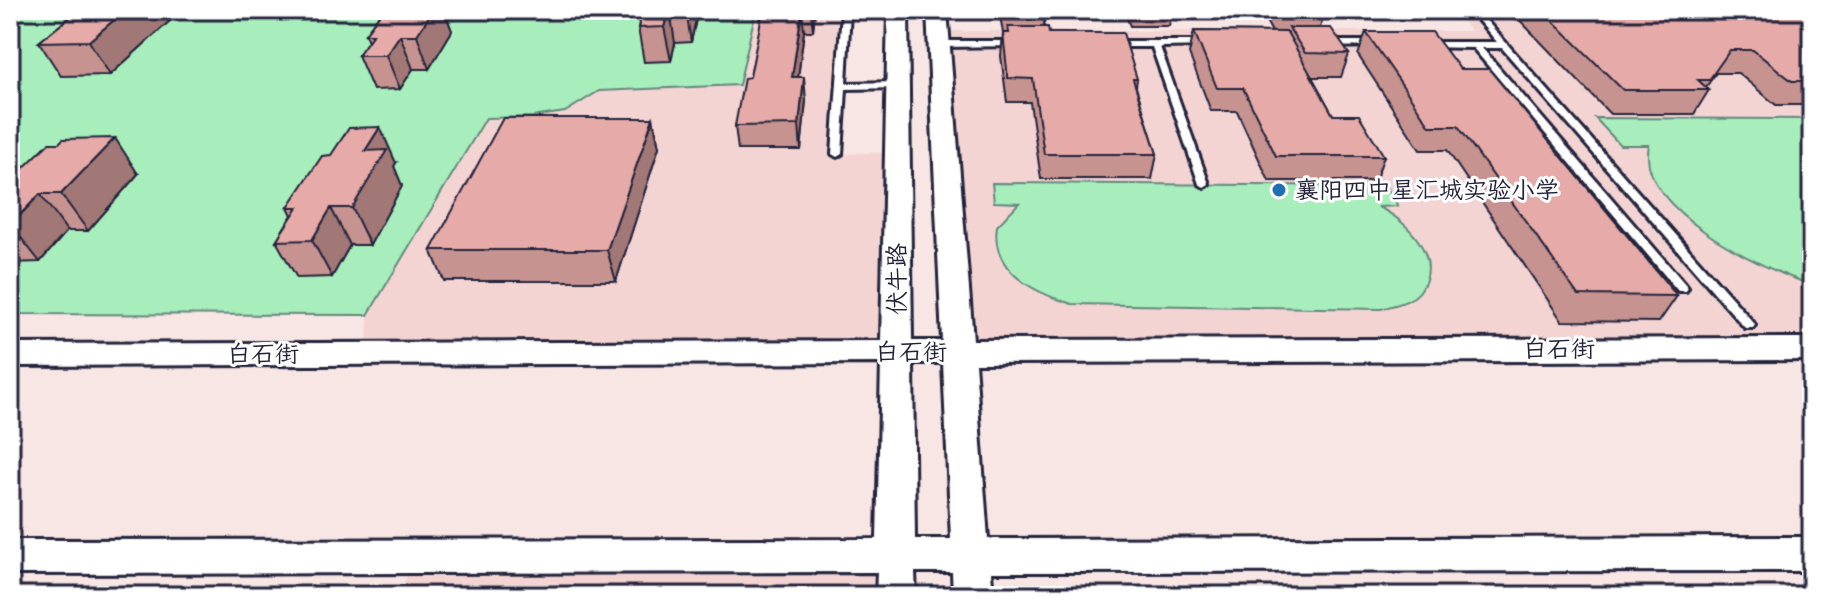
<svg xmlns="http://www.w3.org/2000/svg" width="1822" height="606" font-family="Pangolin,'LXGW WenKai TC',sans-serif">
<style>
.built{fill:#f3d4d3}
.green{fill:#a7eebc;stroke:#64887c;stroke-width:2}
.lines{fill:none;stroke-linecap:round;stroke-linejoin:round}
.service-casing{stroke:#22223b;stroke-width:6}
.tertiary-casing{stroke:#22223b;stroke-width:6}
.service{fill:#fff;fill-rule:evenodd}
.tertiary{fill:#fff;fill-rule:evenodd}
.wall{fill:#c69390;stroke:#22223b;stroke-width:2}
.shaded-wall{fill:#a17876;stroke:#22223b;stroke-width:2}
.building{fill:#e6aba8;stroke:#22223b;stroke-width:2}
.poi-dot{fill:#1f6fb2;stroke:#fff;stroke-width:3}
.labels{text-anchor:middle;stroke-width:6;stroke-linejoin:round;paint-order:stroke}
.poi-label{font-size:24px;fill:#22223b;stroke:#fff;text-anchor:start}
.street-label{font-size:24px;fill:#22223b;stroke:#fff}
</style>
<rect width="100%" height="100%" fill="#f8e6e5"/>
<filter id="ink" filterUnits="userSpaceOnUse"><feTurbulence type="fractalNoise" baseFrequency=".0125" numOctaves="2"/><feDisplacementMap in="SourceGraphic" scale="16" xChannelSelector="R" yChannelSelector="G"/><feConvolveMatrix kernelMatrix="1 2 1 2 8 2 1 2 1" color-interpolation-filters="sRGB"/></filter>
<g filter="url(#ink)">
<g class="built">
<polygon points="756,10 846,10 838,154 898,152 897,352 367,354 368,315 486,118 532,117 589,99 599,91 738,85"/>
<polygon points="1454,10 1812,10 1812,349 958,351 938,31 1470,31"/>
<polygon points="896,553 896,596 400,596 413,555"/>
</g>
<g class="green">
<polygon points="10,10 756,10 739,85 599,91 565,112 532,117 486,118 368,315 10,314"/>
<path d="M1595,118L1812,119V285C1762,269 1635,209 1649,145H1620Z"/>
<path d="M992,183L1386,186L1398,206L1378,207C1407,220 1444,258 1420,291C1412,302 1394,305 1381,309L1072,304C1035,293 990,272 997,226L1019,203L994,202Z"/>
</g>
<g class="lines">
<defs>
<g id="service">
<polygon points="842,10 850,10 846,83 898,82 903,85 898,88 846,89 842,154 837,157 832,154"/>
<polygon points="1469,10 1477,10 1753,322 1755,325 1753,328 1745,328 1502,48 1482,48 1686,285 1688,288 1686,291 1678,291 1473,48 1423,47 1422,45 1426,42 1497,42"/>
<polygon points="1016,41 1020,44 1019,46 939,47 935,44 939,41"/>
<polygon points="1208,41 1211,42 1211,46 1160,47 1209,184 1204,187 1199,184 1152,47 1110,47 1106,44 1110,41"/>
<polygon points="1376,41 1379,42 1379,46 1326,47 1322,44 1326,41"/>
</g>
<path id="tertiary" d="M888,10H908L912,341H942L927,10H947L973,340L1812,338V360L975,363L988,539L1812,537V571L991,572L993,596H953L952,572H915L916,596H876L877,572L10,574V540L877,539L881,363L10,366V344L881,341ZM913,363H943L951,539H915Z"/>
</defs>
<use href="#service" class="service-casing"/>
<use href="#tertiary" class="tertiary-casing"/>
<use href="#service" class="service"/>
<use href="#tertiary" class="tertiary"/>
</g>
<g class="wall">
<polygon points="79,10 168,10 173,18 110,75 61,76 39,42"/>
<polygon points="383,10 444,10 452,31 429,69 413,69 400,89 373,90 358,55 368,41 365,34"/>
<polygon points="636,10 698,10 691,42 675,43 671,61 644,62 638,28 639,23"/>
<polygon points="759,10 815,10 813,31 804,31 798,77 806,100 801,150 738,150 735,126 750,77 761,23"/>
<polygon points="999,10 1045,10 1044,27 1049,33 1137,79 1136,87 1157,154 1152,179 1041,179 1030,102 1007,102 1001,56 1003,33"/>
<polygon points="1124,10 1172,10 1169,26 1130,26"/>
<polygon points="1260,10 1325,10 1320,28 1349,54 1341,77 1312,77 1333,115 1384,156 1375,181 1269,181 1237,111 1211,111 1189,54 1194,31 1272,32"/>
<polygon points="1387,10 1435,10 1432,17 1393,18"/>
<polygon points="1510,10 1812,10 1812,105 1776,105 1738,73 1716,73 1706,87 1709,90 1694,114 1610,114"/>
<polygon points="1366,32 1460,69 1677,296 1659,322 1562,321 1447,150 1420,150 1358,55"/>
<polygon points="653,118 659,147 616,281 444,281 431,250"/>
<polygon points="396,163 394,166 402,186 370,245 350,245 332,277 297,278 276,241 292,215 288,207"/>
<polygon points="138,174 88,231 67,231 40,262 10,263 10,181"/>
</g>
<g class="shaded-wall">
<polygon points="126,10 168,10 173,18 110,75 89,41"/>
<polygon points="433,10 444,10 452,31 429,69 417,35"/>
<polygon points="670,10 675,43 671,61 664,27"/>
<polygon points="686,10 698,10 691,42"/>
<polygon points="802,10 804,31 795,101 792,77"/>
<polygon points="811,10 815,10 813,31"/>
<polygon points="400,35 413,69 400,89 386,55"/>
<polygon points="804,77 806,100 801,150 799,125"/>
<polygon points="653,118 659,147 616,281 607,250"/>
<polygon points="380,127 396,163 394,166 402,186 370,245 352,208 365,151"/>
<polygon points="115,138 138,174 88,231 61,194"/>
<polygon points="40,194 67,231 40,262 11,225"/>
<polygon points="331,208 350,245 332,277 312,240"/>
</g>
<g class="building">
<polygon points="79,10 126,10 89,41 39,42"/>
<polygon points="383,10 433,10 417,35 400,35 386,55 358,55 373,34 365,34"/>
<polygon points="643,10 669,10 664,27 638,28"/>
<polygon points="763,10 802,10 792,77 804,77 799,125 735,126 744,78 750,77"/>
<polygon points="1542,10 1812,10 1812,81 1792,81 1753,50 1730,50 1709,80 1698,80 1709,90 1623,90"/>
<polygon points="1008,27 1048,27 1049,33 1123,33 1137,79 1133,79 1157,154 1044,154 1033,79 1008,78 1003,33 1009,33"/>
<polygon points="1289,28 1331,28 1349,54 1305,53"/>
<polygon points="1194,31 1287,32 1333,115 1359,115 1384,156 1276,156 1243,88 1217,88"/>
<polygon points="1366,32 1432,32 1460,69 1489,69 1677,296 1578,295 1458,126 1430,126"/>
<polygon points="503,118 653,118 607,250 431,250"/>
<polygon points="380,127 365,151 387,150 352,208 331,208 312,240 276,241 298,207 288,207 322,156 331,155 349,128"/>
<polygon points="115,138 61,194 40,194 10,225 10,181 49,143 59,143 63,139"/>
</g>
</g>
<circle class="poi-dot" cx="1279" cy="190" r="8"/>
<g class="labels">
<g class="poi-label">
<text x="1295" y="198">襄阳四中星汇城实验小学</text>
</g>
<g class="street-label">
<text transform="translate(897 279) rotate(-90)" y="8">伏牛路</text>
<text x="1559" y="357">白石街</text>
<text x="911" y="360">白石街</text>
<text x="263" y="362">白石街</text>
</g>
</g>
<rect width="1822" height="606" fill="none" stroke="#fff" stroke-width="40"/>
<rect x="20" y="20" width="1782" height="566" fill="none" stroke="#22223b" stroke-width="3" filter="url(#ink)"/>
</svg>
